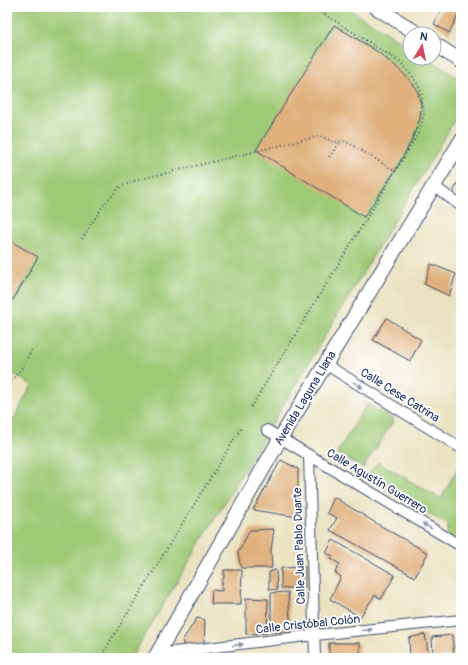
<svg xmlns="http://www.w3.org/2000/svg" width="468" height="665" font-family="Pangolin,sans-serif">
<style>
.green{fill:#9ec976;stroke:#5c7c6a}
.building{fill:#e0b17d}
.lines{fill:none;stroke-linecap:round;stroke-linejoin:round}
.street-casing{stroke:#3a4a6d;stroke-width:12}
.secondary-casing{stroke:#3a4a6d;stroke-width:16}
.path{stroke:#3a4a6d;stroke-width:2;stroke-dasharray:1 3;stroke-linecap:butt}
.street{stroke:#fff;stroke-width:10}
.secondary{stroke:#fff;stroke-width:14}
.oneway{fill:#8d97ae}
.labels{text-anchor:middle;stroke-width:3.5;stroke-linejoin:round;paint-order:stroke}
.street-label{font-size:12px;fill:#1b2f5e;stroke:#fff}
</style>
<rect width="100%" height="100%" fill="#fff"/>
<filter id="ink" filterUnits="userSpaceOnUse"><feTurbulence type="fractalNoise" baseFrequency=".025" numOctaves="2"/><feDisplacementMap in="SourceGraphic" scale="8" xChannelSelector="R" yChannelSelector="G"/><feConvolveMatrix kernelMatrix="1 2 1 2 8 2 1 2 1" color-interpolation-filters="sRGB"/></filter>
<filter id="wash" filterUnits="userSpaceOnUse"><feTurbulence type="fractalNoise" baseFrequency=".012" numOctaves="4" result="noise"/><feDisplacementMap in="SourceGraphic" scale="16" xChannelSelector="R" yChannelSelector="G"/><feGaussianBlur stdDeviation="0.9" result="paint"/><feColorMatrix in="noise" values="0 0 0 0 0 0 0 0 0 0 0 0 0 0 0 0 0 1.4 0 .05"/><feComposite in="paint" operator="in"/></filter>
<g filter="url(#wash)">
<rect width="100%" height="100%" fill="#eae2c0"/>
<g class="green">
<polygon points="7,7 345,7 410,47 410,58 427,58 461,80 461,110 131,658 7,658 7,431 32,385 7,370"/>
<polygon points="367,404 394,420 363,468 337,453"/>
<polygon points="461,461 461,546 447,538 448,525 367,477 378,462 441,499"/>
</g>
<g id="blocks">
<g class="building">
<polygon points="443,7 461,7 461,10 449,33 434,24"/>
<polygon points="334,25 375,50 394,65 406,76 417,89 421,104 420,119 411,142 395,171 364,217 256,150"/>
<polygon points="461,176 461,200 455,197 454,190"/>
<polygon points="7,239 38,257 13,300 7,297"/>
<polygon points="431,264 456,274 449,296 424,284"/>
<polygon points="387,318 421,340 410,361 373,340"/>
<polygon points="281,460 298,469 298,517 253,510"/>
<polygon points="334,497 379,525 428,553 415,577 330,530 337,518 327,513"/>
<polygon points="274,529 271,551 272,568 241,568 238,553 250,530"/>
<polygon points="333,540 395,575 381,599 375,595 360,617 330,599 341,577 335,572 340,564 331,559 333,556 326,553"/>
<polygon points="305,567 305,588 281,588 281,568"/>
<polygon points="224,570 242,570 241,604 211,604 212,590 222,591 222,580 224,578"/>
<polygon points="276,570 277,590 269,589 269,572"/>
<polygon points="288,592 291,632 271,632 271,593"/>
<polygon points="246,598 268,599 267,633 246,634"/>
<polygon points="197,618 205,620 204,644 184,646 182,641"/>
<polygon points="425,634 429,658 410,658 409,638"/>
<polygon points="452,635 454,656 433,657 432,637"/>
<rect x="329" y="643" width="31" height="15"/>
</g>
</g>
</g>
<g filter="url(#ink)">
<use href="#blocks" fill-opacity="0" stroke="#3a4a6d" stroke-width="1"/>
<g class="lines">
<defs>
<g id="street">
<polyline points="434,186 461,206"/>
<polyline points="325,364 461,448"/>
<polyline points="267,430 461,546"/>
<polyline points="309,456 315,658"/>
<polyline points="157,654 315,635 461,620"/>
</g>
<g id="secondary">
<polyline points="376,7 418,34"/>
<polyline points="434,44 461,61"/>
<polyline points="155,658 280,439 461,141"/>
</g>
</defs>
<use href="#street" class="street-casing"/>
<use href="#secondary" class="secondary-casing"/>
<g class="path">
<polyline points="329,157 340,142"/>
<path d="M82,239L104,204L120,187L137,180L319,136C325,137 327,140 333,141C338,143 342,140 347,142L395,171"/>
<path d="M7,382C19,377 26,360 32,349"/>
<polyline points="251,407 417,136 424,115 420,89 413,77 400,62 313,7"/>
<polyline points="100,658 241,428"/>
</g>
<use href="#street" class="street"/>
<use href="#secondary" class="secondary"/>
</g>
<defs><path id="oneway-solid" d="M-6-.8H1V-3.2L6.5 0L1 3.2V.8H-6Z"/></defs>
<g class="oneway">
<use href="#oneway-solid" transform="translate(358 385) rotate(32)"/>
<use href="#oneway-solid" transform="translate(427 526) rotate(-149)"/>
<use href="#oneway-solid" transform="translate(367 630) rotate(-6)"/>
<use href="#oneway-solid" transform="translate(238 645) rotate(-7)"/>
</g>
</g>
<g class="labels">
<g class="street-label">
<text transform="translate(400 395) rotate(32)" y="4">Calle Cese Catrina</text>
<text transform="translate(305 398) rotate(-59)" y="4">Avenida Laguna Llana</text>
<text transform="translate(377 481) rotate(31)" y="4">Calle Agustín Guerrero</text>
<text transform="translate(299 546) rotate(-92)" y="4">Calle Juan Pablo Duarte</text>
<text transform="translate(308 624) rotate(-6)" y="4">Calle Cristóbal Colón</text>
</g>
</g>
<rect width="468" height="665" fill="none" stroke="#fff" stroke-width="24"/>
<g transform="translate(422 46) rotate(10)"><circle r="19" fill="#ffffff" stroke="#a4acbf"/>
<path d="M0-3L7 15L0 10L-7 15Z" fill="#d1495b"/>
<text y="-6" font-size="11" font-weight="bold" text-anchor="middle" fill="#1b2f5e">N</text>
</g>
</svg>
